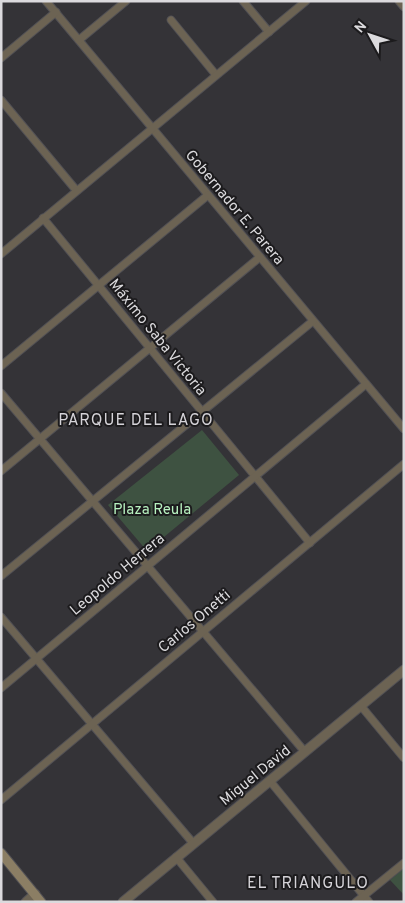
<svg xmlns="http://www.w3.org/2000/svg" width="405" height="903" font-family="Overpass,sans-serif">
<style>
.green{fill:#3e5241}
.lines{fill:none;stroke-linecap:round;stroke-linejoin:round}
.minor-casing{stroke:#525155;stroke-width:9}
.tertiary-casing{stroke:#525155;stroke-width:11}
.secondary-casing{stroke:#525155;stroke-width:11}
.minor{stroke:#6c6353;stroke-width:7}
.tertiary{stroke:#6c6353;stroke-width:9}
.secondary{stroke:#8b7e64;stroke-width:9}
.labels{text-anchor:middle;stroke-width:4;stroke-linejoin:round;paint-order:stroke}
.street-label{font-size:15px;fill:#dbdadd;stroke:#1c1b1d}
.park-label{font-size:15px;fill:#b8f2c0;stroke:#1c1b1d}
.neighbourhood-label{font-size:16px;letter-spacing:1px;fill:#d5d3d8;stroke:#1c1b1d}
</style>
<rect width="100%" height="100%" fill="#343337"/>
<g class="green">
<polygon points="202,430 239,475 147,551 108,505"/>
<polygon points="404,868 404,895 390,880"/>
</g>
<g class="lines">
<defs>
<g id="minor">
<polyline points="46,1 404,429"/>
<polyline points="243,1 269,32"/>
<polyline points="399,1 404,7"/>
<polyline points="171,20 216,75"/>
<polyline points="79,40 126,1"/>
<polyline points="1,58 56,12"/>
<polyline points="1,100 76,190"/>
<polyline points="43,218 310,543"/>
<polyline points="1,254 306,1"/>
<polyline points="1,366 208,195"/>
<polyline points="1,393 305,752"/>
<polyline points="1,471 260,257"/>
<polyline points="1,576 313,321"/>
<polyline points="1,617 193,843"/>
<polyline points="1,688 366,384"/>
<polyline points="361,706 404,758"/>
<polyline points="270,781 369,902"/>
<polyline points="1,800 404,464"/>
<polyline points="176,857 213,902"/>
<polyline points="356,902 404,863"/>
</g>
<g id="tertiary">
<polyline points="26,902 35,894"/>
<polyline points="123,902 404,670"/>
</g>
<polyline id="secondary" points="1,853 41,902"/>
</defs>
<use href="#minor" class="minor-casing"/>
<use href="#tertiary" class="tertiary-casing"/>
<use href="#secondary" class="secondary-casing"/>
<use href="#minor" class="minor"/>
<use href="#tertiary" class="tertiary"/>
<use href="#secondary" class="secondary"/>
</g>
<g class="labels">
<g class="street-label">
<text transform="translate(235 207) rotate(50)" y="5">Gobernador E. Parera</text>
<text transform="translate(158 337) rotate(51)" y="5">Máximo Saba Victoria</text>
<text transform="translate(117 574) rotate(-40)" y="5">Leopoldo Herrera</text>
<text transform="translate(194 621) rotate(-40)" y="5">Carlos Onetti</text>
<text transform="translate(255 775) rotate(-39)" y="5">Miguel David</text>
</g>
<g class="park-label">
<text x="152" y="514">Plaza Reula</text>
</g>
<g class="neighbourhood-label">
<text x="136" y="425">PARQUE DEL LAGO</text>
<text x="308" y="888">EL TRIANGULO</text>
</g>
</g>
<rect width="405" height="903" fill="none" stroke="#dbdadd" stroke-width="5"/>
<g transform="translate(370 35) rotate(310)" stroke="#1c1b1d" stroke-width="4" paint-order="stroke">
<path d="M0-4L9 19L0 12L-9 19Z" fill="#dbdadd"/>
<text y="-8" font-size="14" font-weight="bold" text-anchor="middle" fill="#dbdadd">N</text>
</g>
</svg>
